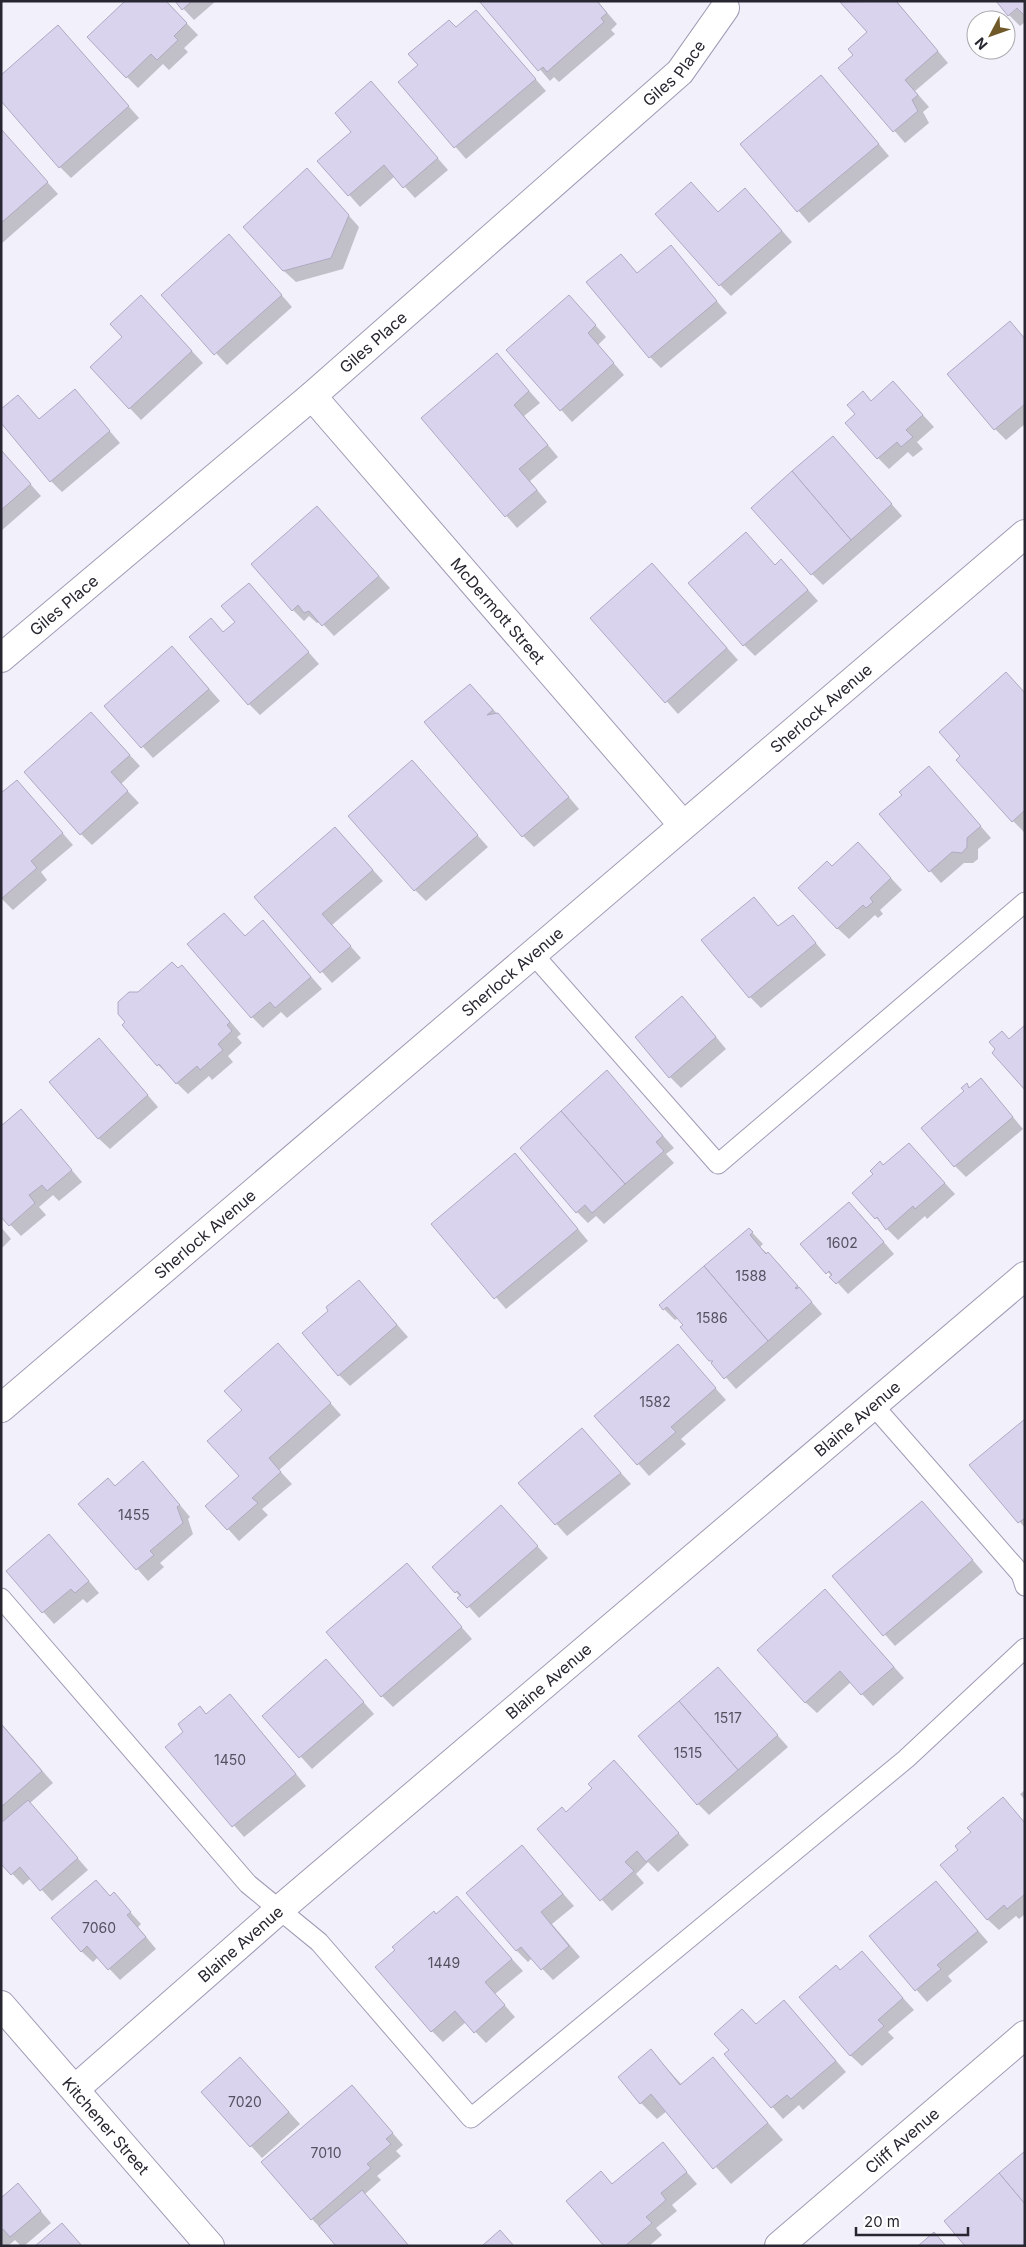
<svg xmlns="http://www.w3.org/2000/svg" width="1026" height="2247" font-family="Inter,sans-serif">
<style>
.shadow{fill:#0003}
.building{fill:#dad3ee;stroke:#b0a9c3}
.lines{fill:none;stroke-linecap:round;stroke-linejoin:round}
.service-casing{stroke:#a19ab4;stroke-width:21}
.minor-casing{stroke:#a19ab4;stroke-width:30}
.service{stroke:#fff;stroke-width:19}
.minor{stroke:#fff;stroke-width:28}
.labels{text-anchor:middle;stroke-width:4.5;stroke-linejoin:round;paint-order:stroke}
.number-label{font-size:14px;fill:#545160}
.street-label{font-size:16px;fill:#282630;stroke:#fff}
</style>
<rect width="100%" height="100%" fill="#f2f0fb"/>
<g class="shadow">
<polygon points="165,1 198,35 184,48 188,52 169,70 163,64 138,88 127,77"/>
<polygon points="176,1 216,1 194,20"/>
<polygon points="481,1 597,1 617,24 611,30 615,34 559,82 554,77 550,81"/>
<polygon points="843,1 896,1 948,63 915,91 929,107 923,112 929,123 905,143 840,68 855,55 869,33"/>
<polygon points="1025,1 1025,22 1020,26 1009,15"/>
<polygon points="476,11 546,91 466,159 400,83"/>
<polygon points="58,26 139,118 71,178 60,167"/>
<polygon points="832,88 889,156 809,223 742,145"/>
<polygon points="382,94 448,170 415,198 395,176 360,207 319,161 352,132"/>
<polygon points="1,131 58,194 1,244"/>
<polygon points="318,181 359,227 343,269 296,282 284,271"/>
<polygon points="691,183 718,213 756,201 792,242 731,296 720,285"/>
<polygon points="240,247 292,307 227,365 162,295"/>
<polygon points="671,247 727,313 661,368 650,357 621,255 638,274"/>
<polygon points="152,308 203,363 141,420 91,367"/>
<polygon points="580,308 606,337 598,345 624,375 572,422 508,350"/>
<polygon points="1025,339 1025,424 1006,440 995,429"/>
<polygon points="497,355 540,403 524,416 558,457 530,481 547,502 517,528 422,418"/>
<polygon points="893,382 934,427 917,442 923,449 913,457 908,452 889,469 878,458 872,402"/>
<polygon points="75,391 120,443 62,492 51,481 18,396 40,420"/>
<polygon points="844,449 902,516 823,585 812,574"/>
<polygon points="1,451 41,496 1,531"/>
<polygon points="317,507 390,588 334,636 321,622 317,623 309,616 304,621 293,610"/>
<polygon points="775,566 792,572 818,601 755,656 744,645"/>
<polygon points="663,576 738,660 678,714 592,618"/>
<polygon points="249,584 319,664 260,715 249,704 224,633 236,622"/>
<polygon points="183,659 220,701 153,758 106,706"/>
<polygon points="470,685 509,726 579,809 534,847 523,836"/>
<polygon points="1025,693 1025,832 1024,832 1013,821"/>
<polygon points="102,725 140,766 121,784 139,803 92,845 81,834"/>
<polygon points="412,762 488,847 426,901 415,890"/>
<polygon points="929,767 991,838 978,849 978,859 973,863 964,863 941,883 881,815 904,796"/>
<polygon points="17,781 73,845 41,872 47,880 13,910 1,898"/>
<polygon points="335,828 383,881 332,925 361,958 332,983 256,897"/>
<polygon points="869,854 902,890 880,910 883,914 878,918 875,915 849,939 837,928 832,867"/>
<polygon points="754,899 779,927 793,916 826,955 761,1008 750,997"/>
<polygon points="263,922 322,989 287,1018 281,1012 263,1028 252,1017 246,937"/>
<polygon points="178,970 193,978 241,1034 237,1037 242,1043 228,1056 233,1062 212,1080 209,1076 188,1094 158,1065 124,1025 139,993"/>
<polygon points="693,1009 726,1049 681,1088 670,1077"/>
<polygon points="110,1051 158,1107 110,1149 98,1138"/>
<polygon points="607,1072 674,1148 666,1154 674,1163 604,1224 596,1216 588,1223 577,1212"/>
<polygon points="981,1079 1023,1129 966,1177 955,1166 967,1085 970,1088"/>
<polygon points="21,1111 82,1182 59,1201 53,1195 39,1207 46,1215 21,1236 1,1215"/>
<polygon points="920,1156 955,1194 927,1219 925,1216 898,1240 876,1218 884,1167"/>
<polygon points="526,1166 588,1241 506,1309 433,1224"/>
<polygon points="860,1214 894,1254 848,1294 802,1244"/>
<polygon points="1,1227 11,1239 1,1249"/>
<polygon points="749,1229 763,1244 760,1247 779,1264 822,1314 736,1389 682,1327 684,1325 678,1318 675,1320 664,1309"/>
<polygon points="359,1281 408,1337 350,1386 339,1375 330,1312"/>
<polygon points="678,1346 726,1400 681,1439 686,1444 649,1476 596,1416"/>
<polygon points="289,1356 341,1415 279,1470 292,1484 262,1509 268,1515 239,1541 207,1506 240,1476 244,1410"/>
<polygon points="1025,1421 1025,1528 971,1465"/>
<polygon points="582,1430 631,1484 567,1536 520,1483"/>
<polygon points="154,1474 190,1517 188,1519 193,1534 160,1563 164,1567 148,1581 80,1504 115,1487"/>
<polygon points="933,1514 983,1572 895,1646 834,1576"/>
<polygon points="512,1518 548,1558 479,1618 456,1592"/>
<polygon points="60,1547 99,1593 87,1603 83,1599 54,1624 7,1571"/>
<polygon points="407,1565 472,1639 393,1707 382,1696"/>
<polygon points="836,1602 904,1678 873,1706 851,1682 817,1713 805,1702"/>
<polygon points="718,1668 788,1747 709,1815 698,1804"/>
<polygon points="337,1672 374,1714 312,1769 264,1716"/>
<polygon points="200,1707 207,1715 241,1707 306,1786 244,1837 166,1747 185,1732"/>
<polygon points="1,1723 53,1783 30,1803 88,1870 52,1901 31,1878 23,1885 1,1862"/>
<polygon points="626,1773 689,1845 658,1872 648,1862 636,1874 644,1883 612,1911 539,1829"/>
<polygon points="1025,1790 1025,1800 1020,1794"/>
<polygon points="1003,1799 1025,1823 1025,1914 1019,1919 1016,1916 999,1930 987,1919 960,1850 972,1833"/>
<polygon points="522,1847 574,1906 552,1924 580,1957 553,1980 532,1958 528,1962 517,1951 468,1893"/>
<polygon points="936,1882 988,1942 948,1976 952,1981 927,2002 871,1937"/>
<polygon points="114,1894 141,1924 138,1927 156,1949 120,1980 98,1957 93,1962 81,1951"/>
<polygon points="457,1898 523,1971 495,1994 515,2017 486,2043 466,2022 443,2042 432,2031 437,1915"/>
<polygon points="862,1953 914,2010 888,2032 894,2038 862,2066 850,2055 840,1972"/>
<polygon points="795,2013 846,2072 803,2110 799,2105 783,2119 726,2054 756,2025"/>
<polygon points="651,2051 682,2085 713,2059 783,2140 731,2184 667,2111 657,2119 641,2103"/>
<polygon points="251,2070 300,2124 262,2158 202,2092"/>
<polygon points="352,2086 403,2145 396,2151 401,2156 377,2176 381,2180 365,2194 409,2246 337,2246 312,2219"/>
<polygon points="663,2144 697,2184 672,2205 677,2211 656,2228 662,2235 649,2246 605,2246 601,2173 613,2185"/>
<polygon points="18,2185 51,2223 24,2246 21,2246 15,2240 8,2246 1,2246 1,2199"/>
</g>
<g class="building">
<polygon points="125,1 166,1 187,23 174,36 178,40 157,60 151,54 126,78 87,37"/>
<polygon points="175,1 192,1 182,10"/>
<polygon points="479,1 597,1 607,13 601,18 604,22 547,72 543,67 538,71"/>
<polygon points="896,1 938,51 905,80 918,95 912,100 918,111 893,132 838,68 853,55 848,49 867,32 840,2"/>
<polygon points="996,1 1025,1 1025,16 1017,8 1008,16"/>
<polygon points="476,10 536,79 454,148 398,82 418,65 408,54 449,20 456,27"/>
<polygon points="58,25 129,106 59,168 1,101 1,75"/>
<polygon points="821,75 879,144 797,212 740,144"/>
<polygon points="371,81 438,158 403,188 384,165 348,196 317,161 351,132 335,113"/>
<polygon points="1,129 48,182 1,223"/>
<polygon points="307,168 349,215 331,258 283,271 243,227"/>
<polygon points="691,182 718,212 745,188 782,231 719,286 655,214"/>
<polygon points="229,234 282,295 214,355 161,295"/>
<polygon points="671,245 717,301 649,358 586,282 621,254 637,273"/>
<polygon points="141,295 192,351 129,409 90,367 122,337 110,324"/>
<polygon points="569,295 596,325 588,333 614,363 560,411 506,350"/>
<polygon points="1010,321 1025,339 1025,404 994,430 947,374"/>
<polygon points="497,353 529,391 514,405 548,445 519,469 537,490 505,517 421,418"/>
<polygon points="893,381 923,415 906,430 913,437 901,447 897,442 877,459 845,423 855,414 847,405 863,391 871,401"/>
<polygon points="75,389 110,431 50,482 1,423 1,409 18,395 39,419"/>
<polygon points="833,436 892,504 851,540 792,471"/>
<polygon points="1,450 31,484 1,510"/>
<polygon points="792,471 851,540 811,575 751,508"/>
<polygon points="317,506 379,576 322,626 309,611 304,613 298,605 292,611 251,564"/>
<polygon points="746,532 775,565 781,559 808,590 743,646 688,583"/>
<polygon points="652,563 727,648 665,703 590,618"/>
<polygon points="249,583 309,652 248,705 189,637 211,618 223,632 235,622 221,606"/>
<polygon points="172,646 209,689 141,748 104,706"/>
<polygon points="1006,672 1025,693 1025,810 1012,822 956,760 960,756 939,732"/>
<polygon points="470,684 493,710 487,715 498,713 569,797 522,837 424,722"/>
<polygon points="91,712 130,755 111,772 128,791 80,835 24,772"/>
<polygon points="412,760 478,835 414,891 348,816"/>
<polygon points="929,766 981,826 967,838 967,847 962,853 952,852 929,872 879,814 902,795 899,792"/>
<polygon points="17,780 63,833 31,861 37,868 1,899 1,793"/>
<polygon points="335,827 373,870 322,914 351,946 320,973 254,897"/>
<polygon points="858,842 891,878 870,898 873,902 866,908 863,905 837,929 798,888 827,861 832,866"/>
<polygon points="754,897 778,926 793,915 816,943 749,998 701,940"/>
<polygon points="224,913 245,936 263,920 311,977 275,1008 270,1002 251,1018 187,944"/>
<polygon points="172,962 178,968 182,965 230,1022 227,1025 232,1031 218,1044 223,1050 200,1070 197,1066 176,1084 159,1064 157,1066 122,1025 125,1022 118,1014 118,1002 129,992 138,992"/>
<polygon points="682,996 716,1037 669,1078 635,1037"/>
<polygon points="1025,1025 1025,1090 992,1053 995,1049 989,1042 1002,1031 1009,1039"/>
<polygon points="99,1038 148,1095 98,1139 49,1082"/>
<polygon points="607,1070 663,1136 656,1142 664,1151 625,1184 561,1111"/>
<polygon points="981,1078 1013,1117 954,1167 921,1128 964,1091 961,1088 967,1083 969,1088"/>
<polygon points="21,1109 72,1170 47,1191 42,1185 29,1195 35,1203 9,1226 1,1217 1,1126"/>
<polygon points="561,1111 625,1184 592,1213 585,1205 576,1213 520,1148"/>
<polygon points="909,1143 945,1183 915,1209 913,1206 886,1230 877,1217 875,1219 852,1193 873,1174 870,1171 880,1161 883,1165"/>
<polygon points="515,1153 578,1229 494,1299 431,1224"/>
<polygon points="849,1202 884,1242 836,1284 829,1277 832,1275 829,1271 826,1274 800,1244"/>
<polygon points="749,1228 753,1232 750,1235 766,1254 768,1252 798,1286 795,1288 797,1289 799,1287 812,1302 768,1341 704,1266"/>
<polygon points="704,1266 768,1341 724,1379 711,1363 713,1361 709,1361 680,1327 683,1325 667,1307 663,1310 659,1305"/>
<polygon points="359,1280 397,1325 338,1376 302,1333 328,1311 326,1307"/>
<polygon points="278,1343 331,1403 269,1458 281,1472 252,1498 258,1503 227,1530 205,1506 239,1476 207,1441 242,1410 224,1391"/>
<polygon points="678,1344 716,1388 671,1427 676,1432 637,1465 594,1416"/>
<polygon points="1025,1419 1025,1518 1018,1523 969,1465"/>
<polygon points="582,1428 621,1473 555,1525 518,1483"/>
<polygon points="143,1461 180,1505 177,1507 183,1523 150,1551 154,1555 136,1570 78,1504 108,1478 115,1486"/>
<polygon points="922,1501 973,1560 883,1636 832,1576"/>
<polygon points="501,1505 538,1546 467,1608 457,1598 461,1595 457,1591 455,1593 432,1567"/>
<polygon points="49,1534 89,1581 75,1593 71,1589 42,1613 6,1571"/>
<polygon points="407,1563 462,1627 381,1697 326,1632"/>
<polygon points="825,1589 894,1667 861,1695 840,1671 805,1703 757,1650"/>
<polygon points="326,1659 364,1702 299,1758 262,1716"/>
<polygon points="718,1667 778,1735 738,1770 679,1701"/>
<polygon points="230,1694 296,1774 232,1827 165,1747 183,1732 178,1724 200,1706 206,1714"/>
<polygon points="679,1701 738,1770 697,1805 638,1736"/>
<polygon points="1,1724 42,1771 1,1807"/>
<polygon points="614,1760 679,1833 646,1862 637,1851 625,1862 634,1871 600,1901 537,1829 562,1807 566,1812 592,1788 588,1784"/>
<polygon points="1003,1797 1025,1823 1025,1894 1007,1909 1004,1905 987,1920 940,1865 958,1850 955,1846 971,1832 967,1828"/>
<polygon points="28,1800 78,1858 40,1891 20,1867 11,1875 1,1864 1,1823"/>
<polygon points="522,1845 563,1894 541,1912 569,1946 541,1970 521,1947 516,1951 466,1893"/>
<polygon points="96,1880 110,1896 114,1892 131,1912 127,1915 146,1937 108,1970 87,1946 81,1952 51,1918"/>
<polygon points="936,1881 978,1931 937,1965 941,1969 915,1991 869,1936"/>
<polygon points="457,1896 512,1959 485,1982 505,2005 474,2033 455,2011 431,2032 375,1967 395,1950 392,1947 434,1911 436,1914"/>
<polygon points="862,1951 903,1998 878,2020 884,2026 850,2056 799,1997 836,1965 840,1970"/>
<polygon points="784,2000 836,2061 791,2099 787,2095 771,2108 724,2054 729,2050 714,2034 742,2009 756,2024"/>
<polygon points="651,2049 680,2085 713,2057 768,2123 713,2169 651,2094 640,2104 618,2077"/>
<polygon points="240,2057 289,2112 250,2147 201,2092"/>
<polygon points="352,2085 393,2133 386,2139 391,2144 367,2164 371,2168 311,2220 261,2162"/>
<polygon points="663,2142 687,2172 661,2193 666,2200 646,2217 652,2223 625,2246 604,2246 566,2201 601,2171 612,2184"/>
<polygon points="1025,2151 1025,2204 999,2173"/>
<polygon points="999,2173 1025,2204 1025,2246 965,2246 944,2221"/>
<polygon points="18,2183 41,2211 10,2237 3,2229 1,2231 1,2198"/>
<polygon points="362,2190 409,2246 336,2246 319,2226"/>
<polygon points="62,2223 82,2246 35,2246"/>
<polygon points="500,2230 514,2246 482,2246"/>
<polygon points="934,2232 946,2246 918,2246"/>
</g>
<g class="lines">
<defs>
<g id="service">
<polyline points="533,954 718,1164 1025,902"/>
<polyline points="873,1405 1021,1574 1025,1586"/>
<polyline points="1,1598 248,1884 319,1942 471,2118 906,1759 1025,1648"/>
</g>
<g id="minor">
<path id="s1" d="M312,396L683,825"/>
<path id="s2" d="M1,658L312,396L680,72L725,8"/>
<path id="s3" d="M1,1408L1025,534"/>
<path id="s4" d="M1,2005L210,2246"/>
<path id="s5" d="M75,2089L279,1910L1025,1276"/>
<path id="s6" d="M779,2246L1025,2035"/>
</g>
</defs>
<use href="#service" class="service-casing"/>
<use href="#minor" class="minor-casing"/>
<use href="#service" class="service"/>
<use href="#minor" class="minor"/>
</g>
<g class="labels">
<g class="number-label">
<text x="842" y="1248">1602</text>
<text x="751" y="1281">1588</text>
<text x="712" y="1323">1586</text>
<text x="655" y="1407">1582</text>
<text x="134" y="1520">1455</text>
<text x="728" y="1723">1517</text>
<text x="688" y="1758">1515</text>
<text x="230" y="1765">1450</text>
<text x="99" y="1933">7060</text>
<text x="444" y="1968">1449</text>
<text x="245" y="2107">7020</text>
<text x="326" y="2158">7010</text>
</g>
<g class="street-label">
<text dy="6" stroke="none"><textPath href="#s2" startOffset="892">Giles Place</textPath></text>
<text dy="6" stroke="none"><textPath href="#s2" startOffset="488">Giles Place</textPath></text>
<text dy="6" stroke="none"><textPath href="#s2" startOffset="82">Giles Place</textPath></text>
<text dy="6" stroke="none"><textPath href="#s1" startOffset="284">McDermott Street</textPath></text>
<text dy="6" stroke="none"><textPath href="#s3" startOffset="1078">Sherlock Avenue</textPath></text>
<text dy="6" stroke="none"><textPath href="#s3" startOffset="672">Sherlock Avenue</textPath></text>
<text dy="6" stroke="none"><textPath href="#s3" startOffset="268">Sherlock Avenue</textPath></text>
<text dy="6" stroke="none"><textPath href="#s5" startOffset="1030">Blaine Avenue</textPath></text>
<text dy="6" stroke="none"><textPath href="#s5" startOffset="625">Blaine Avenue</textPath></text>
<text dy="6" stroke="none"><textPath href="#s5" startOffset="220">Blaine Avenue</textPath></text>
<text dy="6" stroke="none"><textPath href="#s4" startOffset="160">Kitchener Street</textPath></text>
<text dy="6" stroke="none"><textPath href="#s6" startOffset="162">Cliff Avenue</textPath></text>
</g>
</g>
<rect width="1026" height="2247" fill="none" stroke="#282630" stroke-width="5"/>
<g transform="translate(991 35) rotate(229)"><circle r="24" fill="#ffffff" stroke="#a9a8ac"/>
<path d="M0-4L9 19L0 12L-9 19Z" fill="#705929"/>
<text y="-8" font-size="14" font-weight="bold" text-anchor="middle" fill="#282630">N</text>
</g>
<path d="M856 2227v8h112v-8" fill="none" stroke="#282630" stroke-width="2.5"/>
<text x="864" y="2227" font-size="15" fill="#282630" stroke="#ffffff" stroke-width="4" paint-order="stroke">20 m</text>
</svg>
